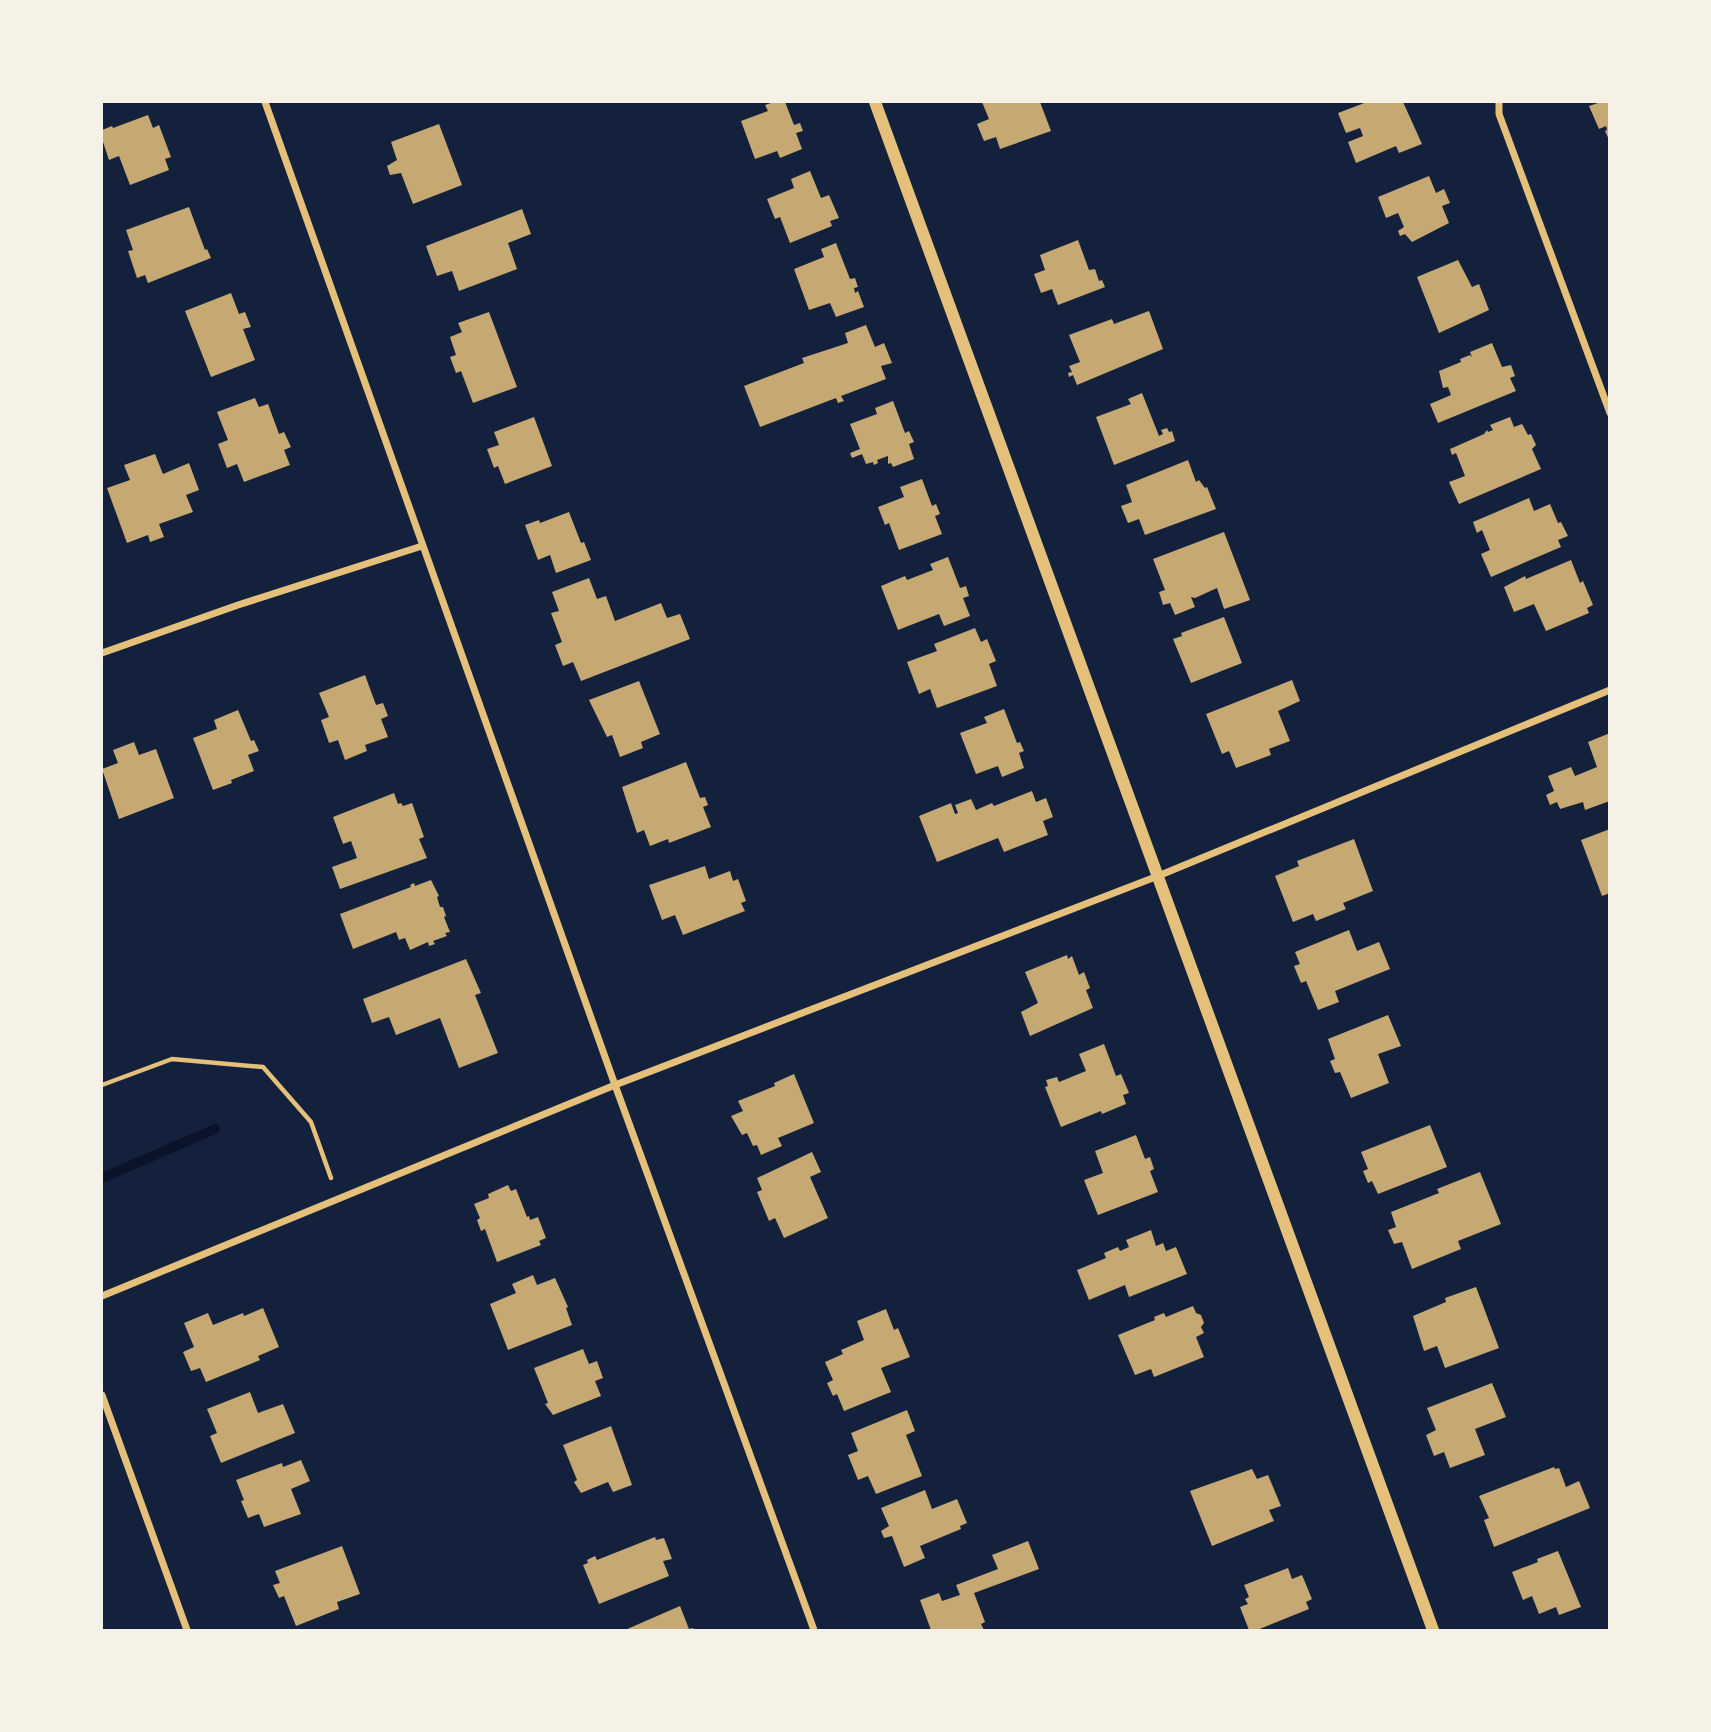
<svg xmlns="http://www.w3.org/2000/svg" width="1711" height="1732" font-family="'Fira Sans',sans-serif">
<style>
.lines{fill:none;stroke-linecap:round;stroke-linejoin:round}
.stream{stroke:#0b132b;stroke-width:10}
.building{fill:#c6a872}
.path{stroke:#e5c07b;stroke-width:4.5}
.minor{stroke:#e5c07b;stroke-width:7}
.tertiary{stroke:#e5c07b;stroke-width:12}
</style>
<rect width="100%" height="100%" fill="#14213d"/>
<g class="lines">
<polyline class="stream" points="102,1178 215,1129"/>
</g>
<g class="building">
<polygon points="774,102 785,102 794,125 800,123 803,131 796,133 802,149 780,158 777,151 755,159 741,121 768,111 765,105"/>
<polygon points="982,102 1040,102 1051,131 1000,149 996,137 984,141 977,124 989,119"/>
<polygon points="1367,102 1403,102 1422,144 1399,153 1396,146 1356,163 1348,142 1363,136 1360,128 1346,133 1338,113"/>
<polygon points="1601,102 1610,102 1610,142 1605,131 1607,130 1606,126 1599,129 1589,106"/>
<polygon points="148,115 153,128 159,125 171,157 165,159 169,170 130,185 119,156 109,160 102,139 102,130 112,126 113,128"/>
<polygon points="439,124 462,185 413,204 401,173 390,175 387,166 397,160 391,142"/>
<polygon points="810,171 821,198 829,195 839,218 830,221 832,226 790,243 780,217 775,219 767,199 794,188 791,179"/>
<polygon points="1429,176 1436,193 1444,189 1450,203 1442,206 1449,223 1412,242 1405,234 1400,236 1398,231 1404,227 1398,213 1386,218 1378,197"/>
<polygon points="189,207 205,250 207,249 211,258 148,283 145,275 137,278 128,251 133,250 126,230"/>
<polygon points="522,209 531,234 508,243 517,269 459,291 452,271 437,276 426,246"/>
<polygon points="1078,240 1089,270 1095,269 1099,281 1102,280 1105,287 1058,305 1052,289 1041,293 1034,274 1045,270 1040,255"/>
<polygon points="836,243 850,279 855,278 858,287 854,288 855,293 858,291 864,307 836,317 830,303 809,310 794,269 824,257 821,249"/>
<polygon points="1458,260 1472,287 1479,284 1489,310 1439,333 1417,277"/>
<polygon points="231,293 239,314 245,312 251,327 243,329 255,360 211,377 185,311"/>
<polygon points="1149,311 1163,349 1077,385 1073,375 1069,377 1068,373 1072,372 1069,366 1080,362 1069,335 1112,319 1114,324"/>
<polygon points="489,312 517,387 473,403 461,371 456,373 450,357 456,355 450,337 462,332 458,323"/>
<polygon points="866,325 875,347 884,343 892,363 881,366 886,379 841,396 844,401 838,403 836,398 760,427 744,386 804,363 802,358 848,343 845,333"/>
<polygon points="1492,343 1502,367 1511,365 1515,376 1510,378 1516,391 1438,423 1430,404 1451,395 1448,387 1443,388 1439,371 1461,362 1460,359 1470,355 1472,357 1470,352"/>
<polygon points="1142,393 1159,436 1163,434 1161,430 1167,428 1169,432 1172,431 1175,441 1114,465 1096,417 1131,404 1128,399"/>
<polygon points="255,398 259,407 268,404 279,434 284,432 291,447 284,450 290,465 244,482 237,464 227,468 218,444 228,440 217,412"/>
<polygon points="893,401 905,433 909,431 914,442 909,444 914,459 893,467 891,463 888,464 888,456 877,460 878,463 874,465 873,462 866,464 862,454 852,458 850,453 860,449 850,424 877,414 875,408"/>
<polygon points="534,417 552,466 505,484 498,466 494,468 487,449 499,445 494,432"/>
<polygon points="1510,417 1514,427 1522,424 1528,435 1531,434 1536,445 1532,449 1541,469 1459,504 1449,482 1465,476 1456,453 1452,455 1450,449 1484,434 1487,430 1488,432 1493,430 1490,425"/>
<polygon points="155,454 163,474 189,463 199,490 186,495 193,512 159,524 164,537 150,542 148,535 127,543 107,488 130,480 124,465"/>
<polygon points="1188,460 1196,482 1199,480 1205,488 1207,487 1216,509 1145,535 1139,519 1128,523 1121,506 1132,502 1126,485"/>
<polygon points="922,479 932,506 936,504 940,514 935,516 942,534 899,550 889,523 885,525 878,507 904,497 900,487"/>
<polygon points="1529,498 1534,511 1550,504 1558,523 1561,522 1568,536 1558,540 1561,547 1491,577 1481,554 1490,550 1482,530 1477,533 1473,522"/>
<polygon points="569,512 581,543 584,542 591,560 556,573 550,555 538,560 525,525 539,520 540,523"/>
<polygon points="1224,532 1250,600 1224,609 1217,588 1195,598 1191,597 1195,607 1175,615 1170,603 1163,605 1159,592 1165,590 1153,559"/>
<polygon points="948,557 960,588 966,586 969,596 963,598 970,616 944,626 939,614 898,630 881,586 905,576 907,580 933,570 930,564"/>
<polygon points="1571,560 1580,583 1583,581 1593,605 1587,608 1589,613 1546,631 1534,604 1514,612 1504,587 1525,576 1526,579"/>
<polygon points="589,578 597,599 606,596 615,621 661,603 667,618 680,614 690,639 581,681 573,662 563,666 555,645 562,642 551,613 559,611 552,592"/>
<polygon points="1224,617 1242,663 1191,683 1173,639 1182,636 1181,633"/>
<polygon points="975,628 981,642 987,639 996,661 989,664 997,686 937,708 930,689 919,694 907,662 937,651 934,644"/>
<polygon points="365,675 376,705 383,703 388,716 381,719 388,737 365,745 367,751 345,760 338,740 329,743 321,720 329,717 319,693"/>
<polygon points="1292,680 1300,701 1278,711 1290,741 1269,749 1271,755 1236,768 1229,751 1222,754 1206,714"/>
<polygon points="639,681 660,734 641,742 643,748 620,757 612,735 607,737 589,700"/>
<polygon points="1004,709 1017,743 1020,742 1024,751 1019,753 1024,768 1002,777 998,766 976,774 960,733 987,723 984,717"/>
<polygon points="238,710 251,741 254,740 259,751 248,755 254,771 231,780 232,783 213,790 193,738 217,729 214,720"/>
<polygon points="1610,733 1610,801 1585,810 1583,802 1560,809 1557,802 1550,805 1546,795 1554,791 1548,776 1571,767 1575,776 1597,767 1588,742"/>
<polygon points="134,742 139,755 156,749 174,798 119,819 102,769 118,763 113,750"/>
<polygon points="686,762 700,798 705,797 708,805 703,807 711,827 669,843 668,839 650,846 644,830 637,833 622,787"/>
<polygon points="1032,791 1036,802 1046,798 1053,817 1043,821 1048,835 1004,852 998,838 937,862 919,816 951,803 955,814 958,813 955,805 971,799 976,810 992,803 994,806"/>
<polygon points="394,793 398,804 401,803 403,806 412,803 424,837 419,839 427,858 340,889 332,867 357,858 351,841 343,844 333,817"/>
<polygon points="1610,829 1610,893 1602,896 1581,840"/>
<polygon points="1354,839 1373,891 1343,903 1346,909 1316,921 1313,914 1293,922 1275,876 1299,866 1297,861"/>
<polygon points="705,866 709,879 730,871 733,881 738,879 746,901 741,903 745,911 683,935 675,915 662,920 649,885"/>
<polygon points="431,880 439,896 437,897 440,907 443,907 446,916 444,917 450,932 445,933 447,936 433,941 435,944 429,946 428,942 410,950 405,938 399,940 396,932 353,949 340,914 411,887 410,885 414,883 415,886"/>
<polygon points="1349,930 1357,951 1379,942 1390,969 1335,991 1339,1002 1318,1010 1306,981 1301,983 1294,966 1300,964 1295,952"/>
<polygon points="1067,955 1068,959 1072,956 1079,975 1084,972 1090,988 1086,990 1093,1008 1030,1036 1021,1012 1038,1003 1025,972"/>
<polygon points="466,959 481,993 475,995 498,1053 459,1068 440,1018 396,1035 389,1017 372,1023 363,999"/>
<polygon points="1388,1015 1401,1046 1378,1054 1389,1083 1351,1098 1340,1072 1335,1073 1330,1061 1335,1059 1328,1039"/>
<polygon points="1104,1044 1116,1076 1121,1074 1129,1093 1123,1095 1126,1104 1102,1114 1101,1111 1061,1127 1045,1087 1048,1086 1046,1080 1057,1077 1059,1082 1086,1071 1079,1054"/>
<polygon points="794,1074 814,1123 778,1138 782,1146 761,1155 757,1145 753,1146 747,1133 742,1135 731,1116 743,1111 738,1101 775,1086 774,1083"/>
<polygon points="1430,1125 1447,1167 1378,1194 1372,1181 1368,1183 1363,1171 1368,1169 1361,1152"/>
<polygon points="1136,1135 1145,1159 1150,1157 1154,1169 1150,1171 1158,1192 1098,1215 1084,1180 1103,1173 1095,1151"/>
<polygon points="812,1152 821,1172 810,1177 828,1218 784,1238 775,1218 769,1221 757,1192 762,1190 757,1178"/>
<polygon points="1480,1172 1501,1224 1458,1241 1461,1249 1412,1269 1402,1242 1394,1244 1388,1230 1396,1227 1391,1212 1439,1193 1437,1189"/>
<polygon points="508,1185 511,1191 516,1189 527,1217 529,1216 530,1220 538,1217 546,1238 539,1241 541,1245 497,1262 485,1229 481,1231 477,1220 480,1218 474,1204 489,1198 488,1194"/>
<polygon points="1151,1230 1156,1246 1163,1243 1166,1251 1176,1247 1187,1274 1129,1297 1125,1285 1089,1300 1077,1270 1106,1258 1104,1253 1118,1247 1120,1251 1129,1247 1126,1240"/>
<polygon points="533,1275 537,1285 555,1278 568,1307 566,1308 572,1325 508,1350 490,1304 516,1293 512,1284"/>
<polygon points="1476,1287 1499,1348 1445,1368 1437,1346 1424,1351 1413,1316 1446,1302 1445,1298"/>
<polygon points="1193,1306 1196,1313 1201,1315 1204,1323 1201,1327 1204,1333 1196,1337 1204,1357 1154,1377 1151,1369 1135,1375 1118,1335 1155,1320 1154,1317 1164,1313 1166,1317"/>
<polygon points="263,1308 279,1347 258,1356 260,1360 206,1382 200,1368 191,1371 183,1352 194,1347 184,1323 208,1313 213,1325 243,1313 244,1316"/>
<polygon points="886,1309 894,1330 898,1328 910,1357 881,1368 891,1392 844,1411 837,1394 833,1396 827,1383 833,1380 825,1362 843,1354 841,1350 864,1340 857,1321"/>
<polygon points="583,1349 589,1364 597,1361 603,1378 595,1381 601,1396 553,1415 545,1404 548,1403 534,1368"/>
<polygon points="1492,1383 1506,1417 1475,1429 1485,1455 1450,1468 1444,1452 1434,1456 1426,1435 1436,1430 1427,1408"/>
<polygon points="250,1392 258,1413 283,1404 295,1433 221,1463 210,1436 217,1433 207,1409"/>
<polygon points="907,1410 915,1431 906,1435 922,1476 876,1494 868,1476 858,1480 848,1455 858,1451 851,1433"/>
<polygon points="611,1426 632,1485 613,1492 608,1482 581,1493 574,1482 577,1480 563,1445"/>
<polygon points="301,1460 310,1481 291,1489 301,1514 264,1527 259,1514 248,1518 241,1501 244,1500 236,1480 282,1463 283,1467"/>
<polygon points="1554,1467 1555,1469 1559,1468 1566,1487 1579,1481 1590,1508 1494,1547 1484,1520 1489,1518 1479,1496"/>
<polygon points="1252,1469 1257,1479 1268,1475 1281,1506 1269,1510 1274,1521 1212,1546 1190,1491"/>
<polygon points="925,1490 932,1509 957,1499 967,1523 960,1526 961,1529 920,1546 925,1558 904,1567 892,1536 884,1538 881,1531 889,1526 881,1508"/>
<polygon points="655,1537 656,1540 664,1538 672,1559 663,1561 669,1576 599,1604 583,1565 588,1563 587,1560 595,1556 597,1560"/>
<polygon points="1028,1541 1039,1569 974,1593 985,1622 981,1624 984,1630 931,1630 920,1600 939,1593 942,1601 960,1595 956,1585 998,1569 992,1555"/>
<polygon points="342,1546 360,1594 337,1602 339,1609 296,1626 284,1596 279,1598 273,1585 280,1583 275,1571"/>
<polygon points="1558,1551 1581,1607 1559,1615 1556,1607 1539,1614 1532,1596 1523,1600 1512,1572 1538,1562 1537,1559"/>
<polygon points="1288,1568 1292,1579 1302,1575 1312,1599 1306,1602 1309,1609 1257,1630 1249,1630 1240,1607 1248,1604 1245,1599 1249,1597 1244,1585"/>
<polygon points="680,1606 689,1629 693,1628 694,1630 625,1630"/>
</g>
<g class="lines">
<polyline class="path" points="102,1085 172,1059 263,1067 311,1122 331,1178"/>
<g class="minor">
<polyline points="265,102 615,1085 814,1630"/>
<polyline points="1499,102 1499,114 1610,413"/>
<polyline points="102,653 238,605 422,546"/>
<polyline points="102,1296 615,1085 1158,876 1610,690"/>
<polyline points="102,1395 187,1630"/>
</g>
<polyline class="tertiary" points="875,102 1433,1630"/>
</g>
<rect width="1711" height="1732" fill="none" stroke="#f6f1e7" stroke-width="206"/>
</svg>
